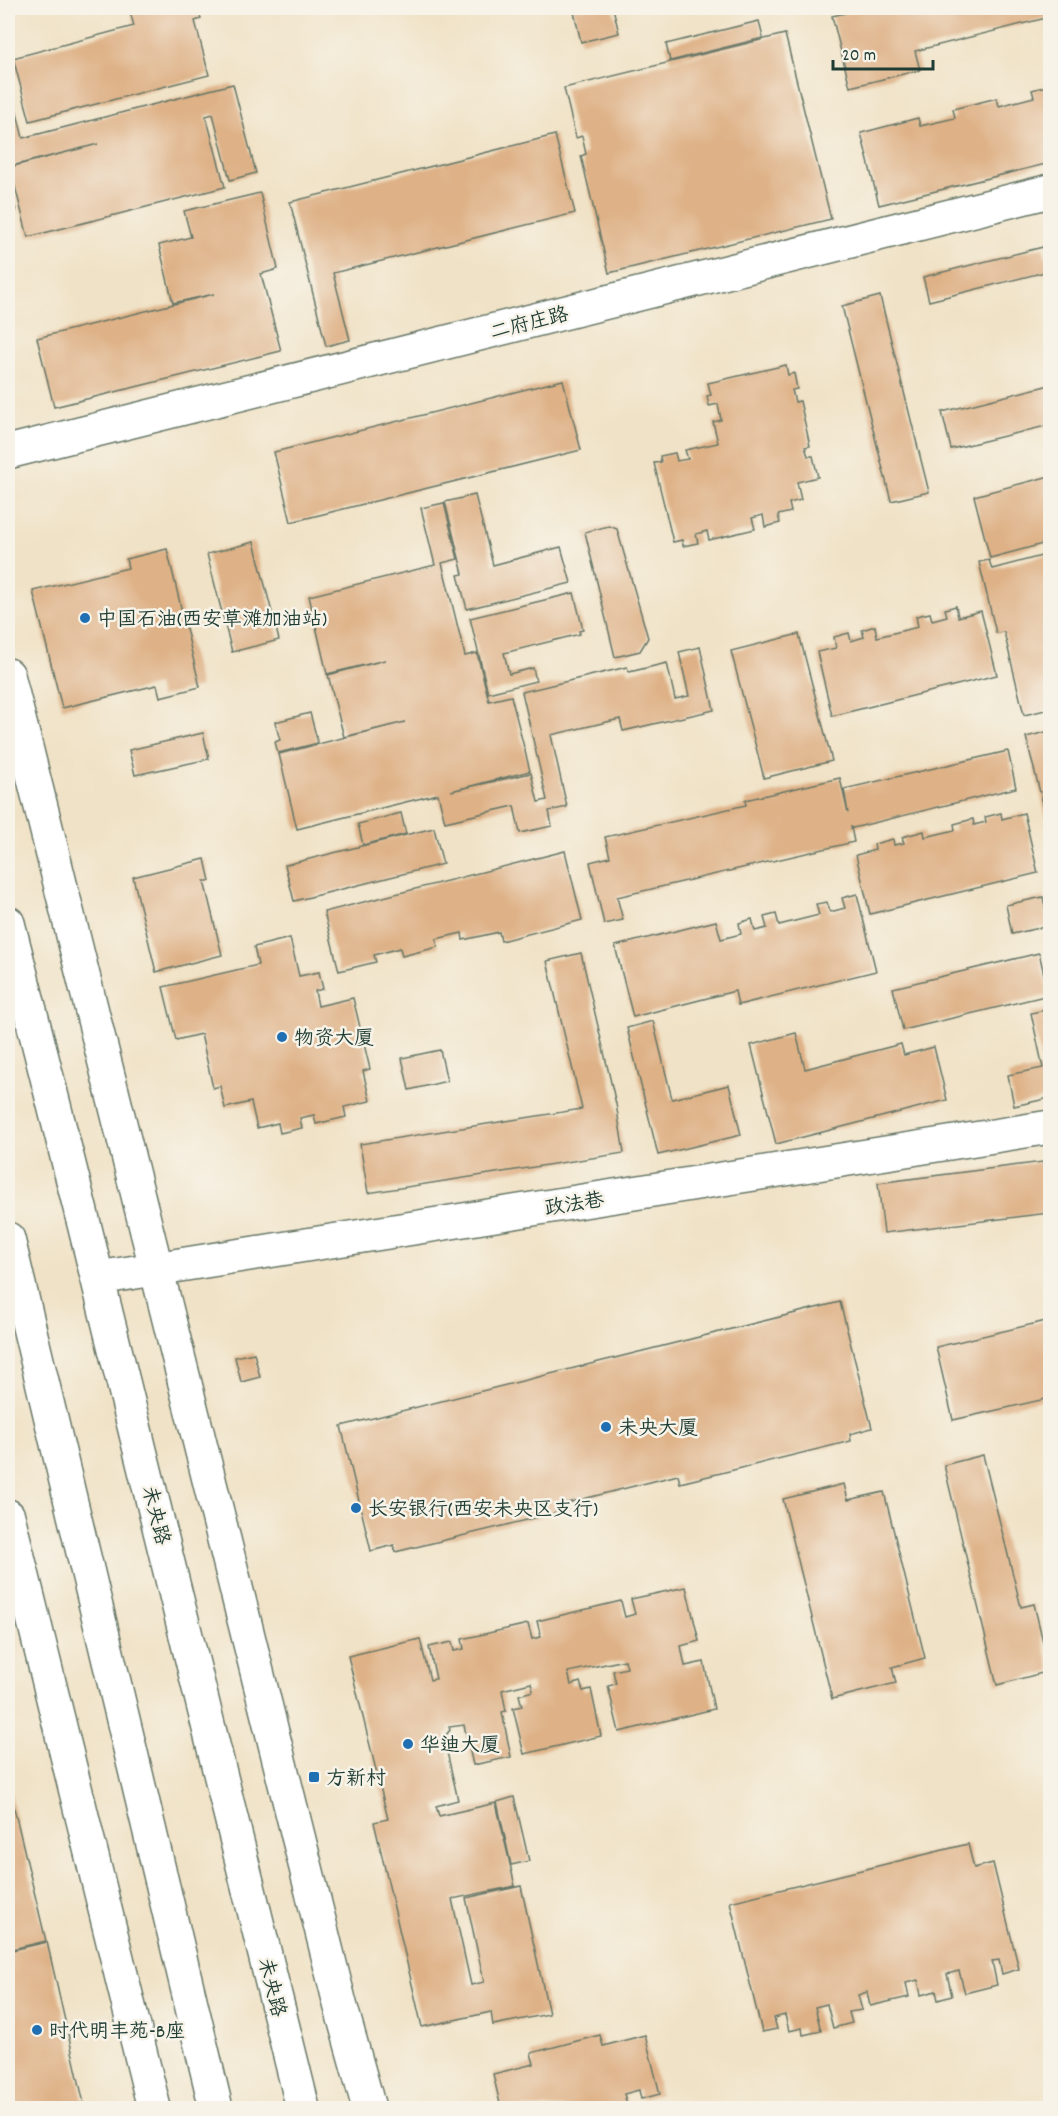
<svg xmlns="http://www.w3.org/2000/svg" width="1058" height="2116" font-family="Dekko,'LXGW WenKai TC',sans-serif">
<style>
.building{fill:#deb186}
.lines{fill:none;stroke-linecap:round;stroke-linejoin:round}
.minor-casing{stroke:#687767;stroke-width:36}
.tertiary-casing{stroke:#687767;stroke-width:36}
.primary-casing{stroke:#687767;stroke-width:36}
.minor{stroke:#fff;stroke-width:33}
.tertiary{stroke:#fff;stroke-width:33}
.primary{stroke:#fff;stroke-width:33}
.poi-dot{fill:#1f6fb2;stroke:#f7f3e8;stroke-width:2}
.labels{text-anchor:middle;stroke-width:5;stroke-linejoin:round;paint-order:stroke}
.street-label{font-size:20px;fill:#1f3d34;stroke:#f7f3e8}
.poi-label{font-size:20px;fill:#1f3d34;stroke:#f7f3e8;text-anchor:start}
</style>
<rect width="100%" height="100%" fill="#f7f3e8"/>
<filter id="ink" filterUnits="userSpaceOnUse"><feTurbulence type="fractalNoise" baseFrequency=".0167" numOctaves="2"/><feDisplacementMap in="SourceGraphic" scale="12" xChannelSelector="R" yChannelSelector="G"/><feConvolveMatrix kernelMatrix="1 2 1 2 8 2 1 2 1" color-interpolation-filters="sRGB"/></filter>
<filter id="wash" filterUnits="userSpaceOnUse"><feTurbulence type="fractalNoise" baseFrequency=".008" numOctaves="4" result="noise"/><feDisplacementMap in="SourceGraphic" scale="24" xChannelSelector="R" yChannelSelector="G"/><feGaussianBlur stdDeviation="1.35" result="paint"/><feColorMatrix in="noise" values="0 0 0 0 0 0 0 0 0 0 0 0 0 0 0 0 0 1.4 0 .05"/><feComposite in="paint" operator="in"/></filter>
<g filter="url(#wash)">
<rect width="100%" height="100%" fill="#f0e2c6"/>
<g id="blocks">
<g class="building">
<polygon points="129,8 198,8 201,19 195,21 209,75 30,121 13,58 134,26"/>
<polygon points="573,8 613,8 619,33 581,42"/>
<polygon points="867,8 1050,8 1050,17 915,51 920,70 850,87 832,16"/>
<polygon points="759,21 763,38 670,61 666,44"/>
<polygon points="785,34 831,219 609,273 581,156 586,154 582,136 576,138 564,88"/>
<polygon points="233,84 256,173 230,180 213,114 206,116 225,187 28,237 10,167 98,144 8,167 8,107 15,105 23,138"/>
<polygon points="1050,85 1050,163 879,205 861,133 918,118 920,126 955,118 953,109 997,98 999,106 1034,97 1032,90"/>
<polygon points="555,135 575,213 333,273 350,340 326,346 290,202"/>
<polygon points="8,182 16,211 8,213"/>
<polygon points="260,193 278,269 261,274 281,351 54,407 37,338 214,294 173,303 159,245 191,237 184,211"/>
<polygon points="1043,247 1049,271 929,301 923,277"/>
<polygon points="880,296 929,492 891,501 842,306"/>
<polygon points="786,365 788,375 794,373 797,389 792,390 795,402 800,401 810,446 805,447 808,456 813,456 818,477 797,482 801,500 789,503 791,512 778,515 780,523 765,527 763,515 752,518 755,529 709,540 707,531 696,534 698,543 683,546 682,540 673,542 654,463 661,462 660,456 675,453 677,461 688,459 685,450 718,443 713,422 721,420 718,404 709,406 707,396 711,395 708,383"/>
<polygon points="563,380 581,450 291,522 274,452"/>
<polygon points="1050,385 1050,425 951,449 942,412"/>
<polygon points="1050,476 1050,542 990,558 974,496"/>
<polygon points="475,495 493,565 561,547 571,583 467,609 458,575 463,574 445,502"/>
<polygon points="444,503 458,559 442,563 465,656 477,653 489,701 511,696 530,771 451,791 531,773 538,802 547,800 522,692 627,667 629,672 667,663 675,699 689,696 679,652 700,647 714,710 623,731 620,719 551,735 567,807 549,811 552,826 520,833 514,806 445,822 438,794 297,829 279,754 405,722 344,737 328,675 385,660 327,674 309,596 435,565 421,508"/>
<polygon points="609,526 617,529 648,638 640,651 615,657 585,532"/>
<polygon points="254,542 279,640 232,652 207,554"/>
<polygon points="167,549 200,687 160,697 157,685 62,708 33,591 128,568 126,559"/>
<polygon points="1049,554 1050,709 1024,715 1004,632 996,633 979,562 989,560 992,569"/>
<polygon points="574,593 583,630 579,631 580,634 504,653 509,674 533,668 536,681 488,693 470,618"/>
<polygon points="956,606 958,617 981,611 997,675 832,716 817,652 836,648 834,637 849,633 851,641 864,637 862,630 875,626 877,637 918,627 916,616 930,613 932,620 947,616 945,609"/>
<polygon points="799,634 832,761 764,778 731,651"/>
<polygon points="310,713 318,743 278,753 275,742 280,740 275,722"/>
<polygon points="1050,731 1050,832 1026,737"/>
<polygon points="203,733 209,759 135,775 129,750"/>
<polygon points="1008,751 1016,788 853,828 851,827 854,842 617,897 623,920 604,924 590,862 610,857 605,837 746,805 745,800 840,778 848,813 844,789"/>
<polygon points="401,813 406,834 363,845 358,824"/>
<polygon points="1001,813 1002,819 1024,813 1038,873 870,914 856,855 875,850 874,844 893,839 894,845 904,843 902,837 924,831 925,837 955,830 954,824 973,819 974,825 986,822 985,817"/>
<polygon points="434,828 443,864 294,901 285,865"/>
<polygon points="565,851 582,920 501,941 499,932 463,940 462,933 436,939 438,947 402,956 400,948 374,955 376,962 339,971 324,912"/>
<polygon points="205,859 210,881 204,881 222,955 156,972 133,877"/>
<polygon points="857,894 876,971 738,1005 735,991 633,1017 615,946 716,921 721,939 741,934 739,923 752,919 755,931 767,928 764,917 776,914 779,925 819,915 816,904 827,902 830,912 845,908 842,898"/>
<polygon points="1043,897 1049,926 1012,934 1006,905"/>
<polygon points="290,938 299,976 319,972 323,989 315,991 318,1006 353,998 370,1069 363,1071 370,1101 344,1107 346,1117 316,1124 314,1115 300,1118 302,1128 280,1133 278,1123 257,1128 251,1102 225,1108 220,1086 213,1088 201,1034 176,1040 163,987 258,965 254,947"/>
<polygon points="581,953 616,1104 624,1153 368,1193 360,1144 582,1109 547,961"/>
<polygon points="1039,953 1049,995 903,1030 893,988"/>
<polygon points="1050,1009 1050,1098 1014,1106 1008,1075 1043,1068 1031,1013"/>
<polygon points="653,1021 672,1099 729,1085 741,1135 658,1155 627,1028"/>
<polygon points="796,1033 805,1069 901,1044 904,1055 934,1047 947,1100 776,1144 751,1045"/>
<polygon points="440,1050 447,1081 409,1090 402,1058"/>
<polygon points="1043,1162 1044,1170 1050,1169 1050,1217 1049,1213 884,1233 878,1183"/>
<polygon points="840,1302 872,1428 850,1434 851,1441 680,1483 678,1475 563,1504 564,1511 395,1552 394,1545 371,1551 341,1426"/>
<polygon points="1050,1320 1050,1398 953,1420 936,1347"/>
<polygon points="254,1353 260,1377 241,1382 235,1357"/>
<polygon points="983,1455 1021,1607 1034,1604 1050,1671 997,1685 944,1465"/>
<polygon points="844,1484 848,1500 884,1492 925,1658 892,1667 896,1683 832,1699 783,1499"/>
<polygon points="686,1587 699,1641 681,1646 685,1666 704,1662 714,1709 619,1732 608,1686 616,1684 613,1671 627,1668 625,1660 568,1672 571,1685 580,1682 583,1691 591,1689 601,1736 524,1754 513,1708 522,1706 519,1695 533,1691 531,1683 502,1690 506,1711 502,1712 511,1757 473,1765 464,1725 449,1727 450,1730 446,1735 447,1752 458,1800 436,1806 439,1816 496,1803 515,1886 452,1899 471,1985 484,1982 466,1898 521,1886 549,2014 493,2025 491,2012 422,2027 374,1822 388,1819 348,1656 420,1639 430,1680 436,1679 429,1647 452,1642 454,1651 464,1649 462,1639 528,1624 532,1639 541,1637 537,1621 621,1601 625,1617 635,1614 631,1599"/>
<polygon points="8,1783 46,1941 8,1950"/>
<polygon points="514,1797 529,1861 511,1865 497,1802"/>
<polygon points="968,1844 974,1868 993,1863 1019,1969 1002,1974 999,1960 992,1961 997,1985 965,1993 959,1971 947,1974 952,1996 938,2000 936,1991 921,1995 918,1980 906,1983 909,1997 870,2006 867,1992 858,1995 862,2010 849,2012 852,2023 833,2028 827,2004 815,2007 821,2031 803,2035 802,2028 789,2031 785,2015 774,2018 777,2029 762,2032 730,1902"/>
<polygon points="47,1942 85,2108 8,2108 8,1951"/>
<polygon points="600,2035 603,2046 645,2035 660,2094 641,2099 639,2090 624,2094 628,2108 501,2108 493,2074 534,2064 531,2053"/>
</g>
</g>
</g>
<g filter="url(#ink)">
<use href="#blocks" fill-opacity="0" stroke="#687767" stroke-width="1.5"/>
<g class="lines">
<defs>
<g id="minor">
<polyline points="8,675 340,2004 369,2108"/>
<polyline points="98,1278 1050,1127"/>
<polyline points="8,1516 154,2108"/>
</g>
<polyline id="tertiary" points="8,452 1050,191"/>
<g id="primary">
<polyline points="8,923 84,1224 303,2108"/>
<polyline points="8,1239 216,2108"/>
</g>
</defs>
<use href="#minor" class="minor-casing"/>
<use href="#tertiary" class="tertiary-casing"/>
<use href="#primary" class="primary-casing"/>
<use href="#minor" class="minor"/>
<use href="#tertiary" class="tertiary"/>
<use href="#primary" class="primary"/>
</g>
</g>
<g class="poi-dot">
<circle cx="85" cy="618" r="6"/>
<circle cx="282" cy="1037" r="6"/>
<circle cx="606" cy="1427" r="6"/>
<circle cx="356" cy="1508" r="6"/>
<circle cx="408" cy="1744" r="6"/>
<rect x="308" y="1771" width="12" height="12" rx="3"/>
<circle cx="37" cy="2030" r="6"/>
</g>
<g class="labels">
<g class="street-label">
<text transform="translate(529 322) rotate(-14)" y="7">二府庄路</text>
<text transform="translate(574 1203) rotate(-9)" y="7">政法巷</text>
<text transform="translate(157 1515) rotate(76)" y="7">未央路</text>
<text transform="translate(273 1987) rotate(76)" y="7">未央路</text>
</g>
<g class="poi-label">
<text x="97" y="625">中国石油(西安草滩加油站)</text>
<text x="294" y="1044">物资大厦</text>
<text x="618" y="1434">未央大厦</text>
<text x="368" y="1515">长安银行(西安未央区支行)</text>
<text x="420" y="1751">华迪大厦</text>
<text x="326" y="1784">方新村</text>
<text x="49" y="2037">时代明丰苑-B座</text>
</g>
</g>
<rect width="1058" height="2116" fill="none" stroke="#f7f3e8" stroke-width="30"/>
<path d="M833 60v9h100v-9" fill="none" stroke="#1f3d34" stroke-width="3"/>
<text x="842" y="60" font-size="18" fill="#1f3d34" stroke="#f7f3e8" stroke-width="4.5" paint-order="stroke">20 m</text>
</svg>
